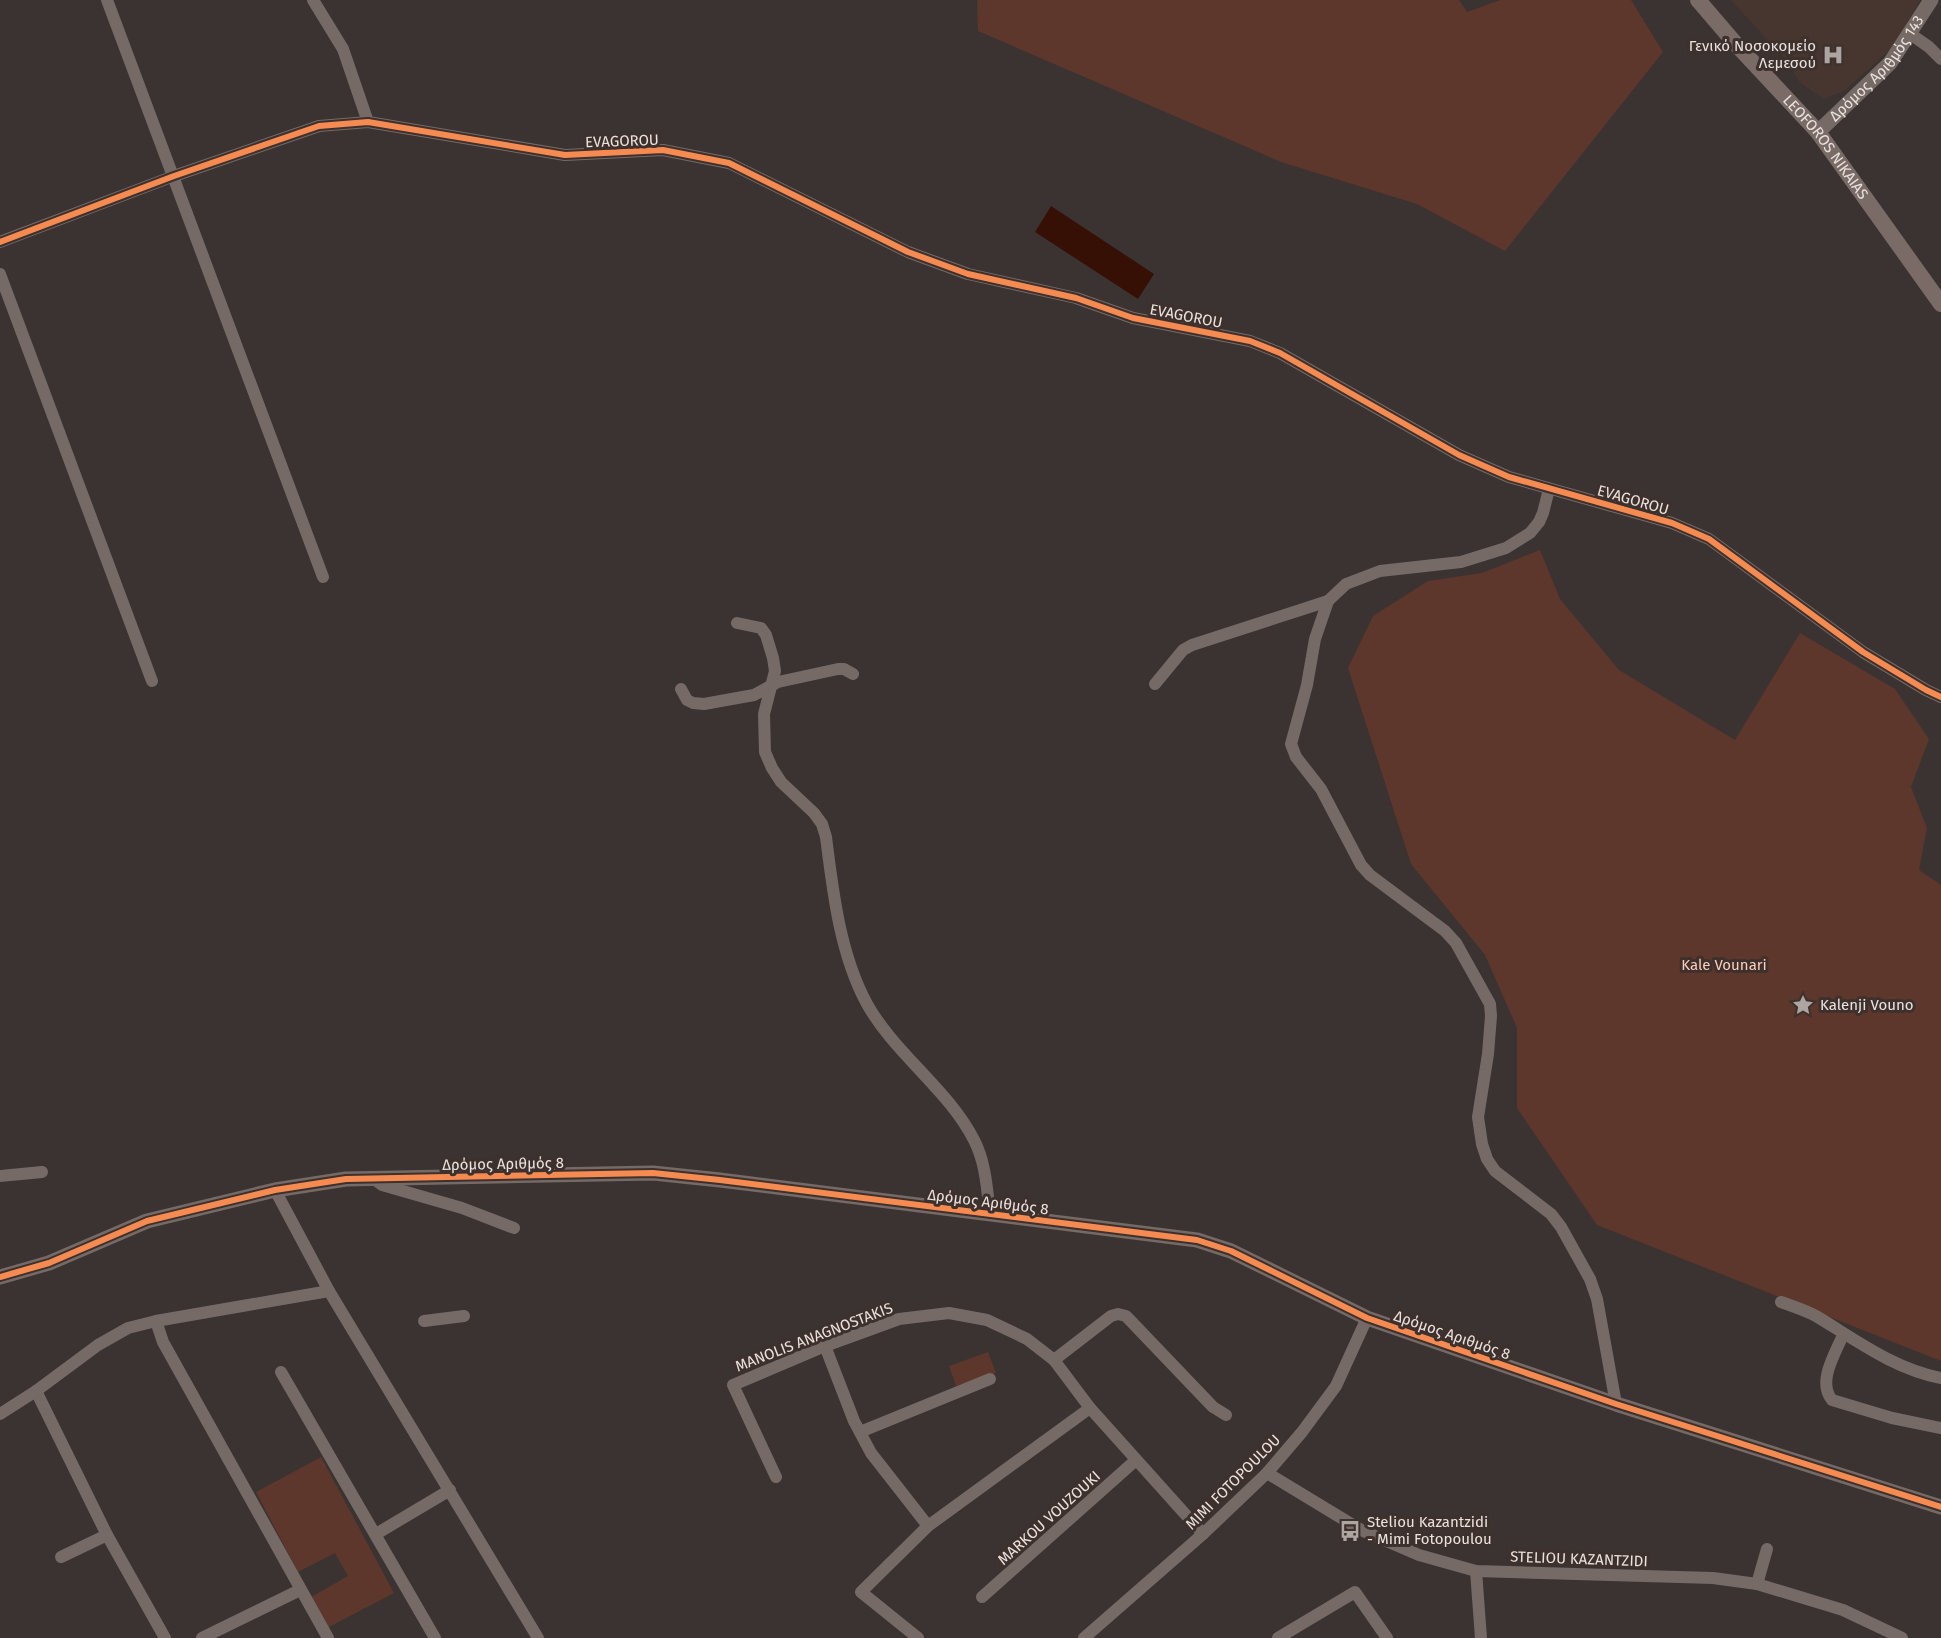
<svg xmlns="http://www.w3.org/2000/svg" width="1941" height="1638" font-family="'Fira Sans',sans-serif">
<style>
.built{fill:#473630}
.green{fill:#5d372b}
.water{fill:#371005}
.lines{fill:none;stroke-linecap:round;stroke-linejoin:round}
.minor{stroke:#766a66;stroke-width:12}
.tertiary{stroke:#766a66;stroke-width:15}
.secondary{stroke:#7a6b67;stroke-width:16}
.cycleway-casing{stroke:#3e312d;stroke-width:10}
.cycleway{stroke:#f68b52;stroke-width:6}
.labels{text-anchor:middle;stroke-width:6;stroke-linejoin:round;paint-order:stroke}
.poi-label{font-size:15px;fill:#eae2df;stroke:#3e312d;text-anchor:start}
.street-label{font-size:15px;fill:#eae2df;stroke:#3e312d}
.park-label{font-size:15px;fill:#ffccbc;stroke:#3e312d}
</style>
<rect width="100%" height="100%" fill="#3a3331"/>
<polygon class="built" points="1731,0 1920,0 1892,48 1844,91 1824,99 1800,83 1788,62"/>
<g class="green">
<polygon points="977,0 1459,0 1467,12 1500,0 1631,0 1663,52 1505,251 1417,204 1281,162 978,31"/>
<polygon points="1540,550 1560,599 1619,670 1735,740 1800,633 1895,689 1929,739 1911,787 1927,828 1919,870 1941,885 1941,1361 1597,1225 1517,1108 1517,1028 1485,955 1411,864 1348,668 1373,616 1428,581 1482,573"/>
<polygon points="988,1352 996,1373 956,1386 949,1366"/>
<polygon points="321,1457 394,1593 327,1628 311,1597 348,1576 335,1553 298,1572 256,1492"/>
</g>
<polygon class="water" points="1051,206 1154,274 1138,299 1035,232"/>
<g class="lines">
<g class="minor">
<polyline points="107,0 323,577"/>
<polyline points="313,0 343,49 368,122"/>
<polyline points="1909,33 1929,47 1941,59"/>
<polyline points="0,242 174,176 319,126 368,122 565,155 663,150 729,163 908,252 968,274 1076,298 1133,318 1250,341 1280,353 1459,455 1509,477 1672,523 1709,539 1863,652 1926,690 1941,697"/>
<polyline points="0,274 152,681"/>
<polyline points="1328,601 1315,639 1307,685 1291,744 1296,757 1321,789 1361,865 1370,875 1445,931 1456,943 1490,1004 1491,1016 1488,1054 1478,1117 1482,1144 1487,1159 1495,1171 1551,1214 1561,1227 1590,1279 1597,1299 1616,1404"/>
<path d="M737,623L761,628L766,635L773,658L775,671L764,714L765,752L772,768L781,782L814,813L822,824L826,837C833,893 840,954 867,1004C895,1054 948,1089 974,1140C986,1163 987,1190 990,1215"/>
<polyline points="1155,684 1183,650 1192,645 1328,601 1346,584 1380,571 1461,562 1506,548 1530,533 1539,522 1543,513 1549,489"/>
<polyline points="681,689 687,700 693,703 704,704 754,695 778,682 838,669 844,669 853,674"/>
<polyline points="0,1176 42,1172"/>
<polyline points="374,1179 382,1185 462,1208 514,1228"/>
<polyline points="275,1190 329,1291 538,1638"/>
<path d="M1781,1302C1792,1306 1805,1310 1816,1316C1856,1340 1894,1369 1941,1378"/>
<polyline points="156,1321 163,1342 328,1638"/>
<polyline points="424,1321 464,1316"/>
<path d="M1843,1335C1835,1354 1817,1382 1832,1400L1892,1418L1941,1428"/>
<polyline points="825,1346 854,1421 871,1453 928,1526"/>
<polyline points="1054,1360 1111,1316 1118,1314 1126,1316 1213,1407 1226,1415"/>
<polyline points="281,1372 435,1638"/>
<polyline points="36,1391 107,1535 165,1638"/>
<polyline points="0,1414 36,1391 98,1345 128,1328 156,1321 329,1291"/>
<polyline points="860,1432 990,1379"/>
<polyline points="1267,1473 1361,1530 1419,1555 1476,1571 1713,1578 1757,1584 1843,1610 1902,1638"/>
<polyline points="776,1477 733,1385 825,1346 899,1319 949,1313 987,1320 1027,1339 1054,1360 1090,1408 1203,1534"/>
<polyline points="376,1534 450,1490"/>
<polyline points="61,1557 107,1535"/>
<polyline points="1476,1571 1481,1638"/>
<polyline points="1757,1584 1767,1549"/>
<polyline points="982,1597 1136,1460"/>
<polyline points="202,1638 300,1590"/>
<polyline points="918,1638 861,1592 928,1526 1090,1408"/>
<polyline points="1084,1638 1203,1534 1267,1473 1302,1432 1336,1386 1367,1318"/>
<polyline points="1278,1638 1355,1592 1387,1638"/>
</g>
<g class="tertiary">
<path id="s1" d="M1818,132L1890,63L1931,0"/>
<polyline points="0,1277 49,1263 147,1221 275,1190 346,1179 653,1173 720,1180 1197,1240 1231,1251 1367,1318 1616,1404 1941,1507"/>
</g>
<path class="secondary" id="s2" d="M1698,0L1734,42L1818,132L1941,304"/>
<defs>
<g id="cycleway">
<polyline points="0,242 174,176 319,126 368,122 565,155 663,150 729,163 908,252 968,274 1076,298 1133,318 1250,341 1280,353 1459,455 1509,477 1672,523 1709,539 1863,652 1926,690 1941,697"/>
<polyline points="0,1277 49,1263 147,1221 275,1190 346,1179 653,1173 720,1180 1197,1240 1231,1251 1367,1318 1616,1404 1941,1507"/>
</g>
</defs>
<use href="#cycleway" class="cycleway-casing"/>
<use href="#cycleway" class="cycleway"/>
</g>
<defs>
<symbol id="hospital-bare" viewBox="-9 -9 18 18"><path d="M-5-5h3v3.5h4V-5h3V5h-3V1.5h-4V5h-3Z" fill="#aca5a2" stroke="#3e312d" stroke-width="2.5" paint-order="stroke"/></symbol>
<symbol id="sight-bare" viewBox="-9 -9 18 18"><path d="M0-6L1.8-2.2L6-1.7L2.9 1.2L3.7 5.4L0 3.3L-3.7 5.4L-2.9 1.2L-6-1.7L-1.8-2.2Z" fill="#aca5a2" stroke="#3e312d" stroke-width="2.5" paint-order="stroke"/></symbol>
<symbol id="bus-bare" viewBox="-9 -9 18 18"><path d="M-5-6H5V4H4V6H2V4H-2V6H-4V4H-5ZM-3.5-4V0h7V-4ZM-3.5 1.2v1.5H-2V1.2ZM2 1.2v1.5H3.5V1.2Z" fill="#aca5a2" stroke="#3e312d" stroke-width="2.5" paint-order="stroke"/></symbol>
</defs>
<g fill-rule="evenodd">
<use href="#hospital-bare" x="1818" y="40" width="30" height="30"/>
<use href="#sight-bare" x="1788" y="990" width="30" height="30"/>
<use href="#bus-bare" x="1335" y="1516" width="30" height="30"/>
</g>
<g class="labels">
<g class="poi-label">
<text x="1816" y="51" text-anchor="end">Γενικό Νοσοκομείο<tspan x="1816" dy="17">Λεμεσού</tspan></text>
<text x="1820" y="1010">Kalenji Vouno</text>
<text x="1367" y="1527">Steliou Kazantzidi<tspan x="1367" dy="17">- Mimi Fotopoulou</tspan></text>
</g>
<g class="street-label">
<text dy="5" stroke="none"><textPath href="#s1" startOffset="87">Δρόμος Αριθμός 143</textPath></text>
<text transform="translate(622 141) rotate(-2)" y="5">EVAGOROU</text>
<text dy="5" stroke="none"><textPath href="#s2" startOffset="195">LEOFOROS NIKAIAS</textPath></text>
<text transform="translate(1186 316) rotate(11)" y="5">EVAGOROU</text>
<text transform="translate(1633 500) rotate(16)" y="5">EVAGOROU</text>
<text transform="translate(503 1164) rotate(-1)" y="5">Δρόμος Αριθμός 8</text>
<text transform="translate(988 1202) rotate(7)" y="5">Δρόμος Αριθμός 8</text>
<text transform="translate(1452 1335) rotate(19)" y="5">Δρόμος Αριθμός 8</text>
<text transform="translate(814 1337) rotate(-21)" y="5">MANOLIS ANAGNOSTAKIS</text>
<text transform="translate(1233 1482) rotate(-45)" y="5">MIMI FOTOPOULOU</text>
<text transform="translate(1049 1518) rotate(-42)" y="5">MARKOU VOUZOUKI</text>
<text transform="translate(1579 1559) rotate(2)" y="5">STELIOU KAZANTZIDI</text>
</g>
<g class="park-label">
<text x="1724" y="970">Kale Vounari</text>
</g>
</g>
</svg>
